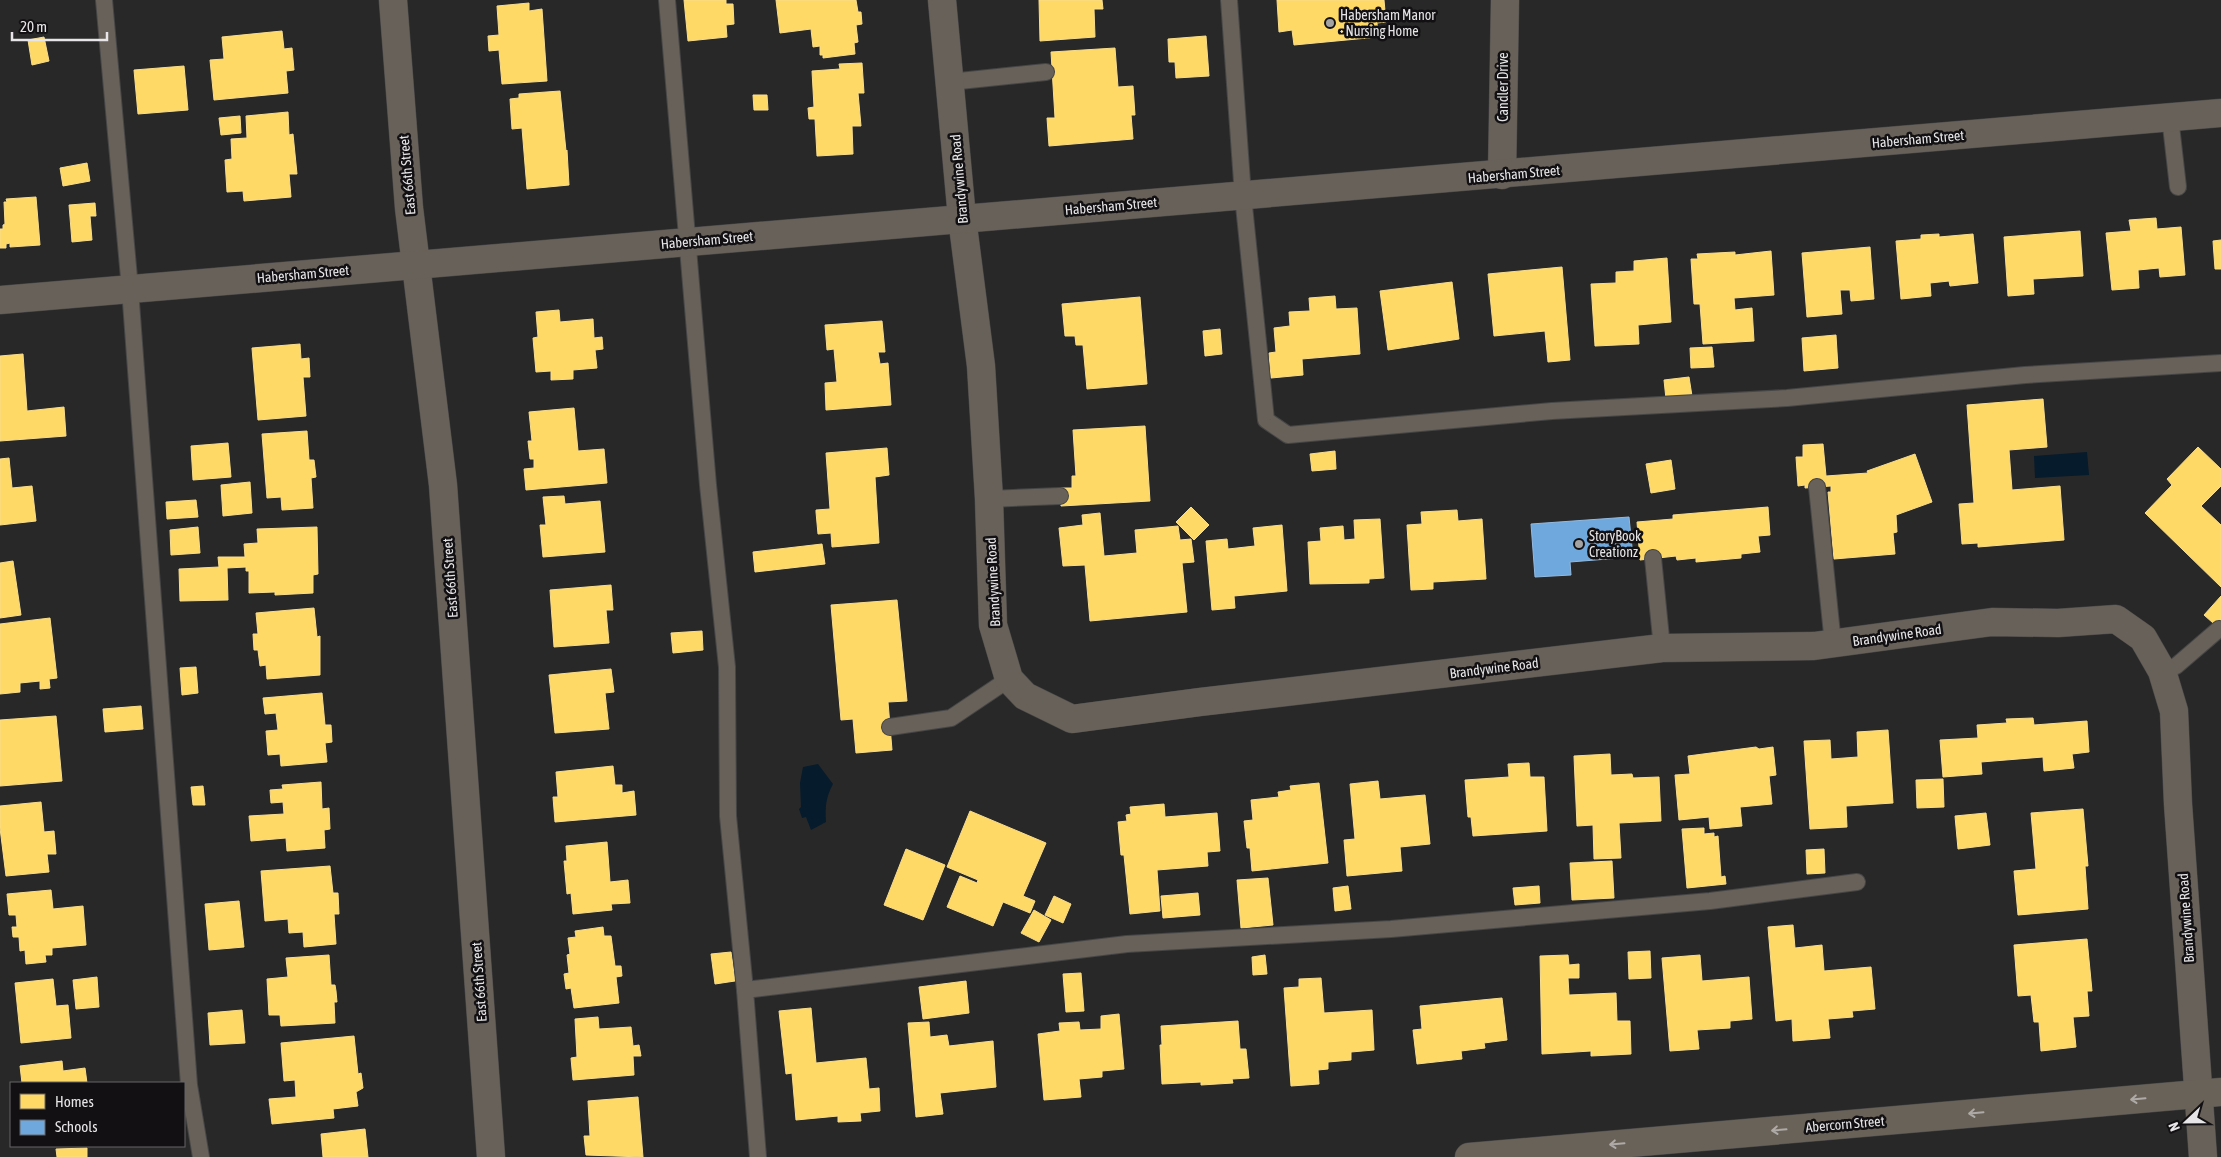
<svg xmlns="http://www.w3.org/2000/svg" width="2221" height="1157" font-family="'Asap Condensed',sans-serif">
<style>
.water{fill:#061b2b}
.homes{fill:#ffd966;stroke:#f8dd8d}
.schools{fill:#6fa8dc;stroke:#93badf}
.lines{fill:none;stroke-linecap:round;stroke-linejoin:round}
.service-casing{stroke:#474647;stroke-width:18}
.minor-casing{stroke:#474647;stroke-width:29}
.tertiary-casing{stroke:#474647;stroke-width:29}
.primary-casing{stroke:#474647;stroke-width:29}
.service{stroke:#686159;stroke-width:16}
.minor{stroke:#686159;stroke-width:28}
.tertiary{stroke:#686159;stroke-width:28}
.primary{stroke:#696258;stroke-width:28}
.oneway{stroke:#aeaaa7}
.poi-dot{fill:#a4a3a4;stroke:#121012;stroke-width:2}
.labels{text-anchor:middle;stroke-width:5;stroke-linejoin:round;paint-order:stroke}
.poi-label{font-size:14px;fill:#e7e5e7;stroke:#121012;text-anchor:start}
.street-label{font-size:14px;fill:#e7e5e7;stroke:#121012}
</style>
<rect width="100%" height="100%" fill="#292829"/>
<g class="water">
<polygon points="2087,452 2089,475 2035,478 2034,456"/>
<path d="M818,764L833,784C826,797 825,807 826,822L811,830L806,817L802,818L799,809L801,807L800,783L803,767Z"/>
</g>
<g class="homes">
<polygon points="684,0 726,0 726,4 733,4 734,24 726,25 727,37 688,41"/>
<polygon points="776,0 856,0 858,12 861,12 862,24 856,25 858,42 854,43 855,54 823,58 823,55 820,55 820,46 813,47 811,29 780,33"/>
<polygon points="1039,0 1102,0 1103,9 1094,9 1095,37 1040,41"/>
<polygon points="1277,0 1384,0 1386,22 1377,23 1378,37 1294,45 1292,30 1279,32"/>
<polygon points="529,3 529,11 542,9 547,81 502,84 499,50 489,51 488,36 499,35 497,6"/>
<polygon points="282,31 284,49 292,48 294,70 286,71 288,93 214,100 210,60 224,59 222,37"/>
<polygon points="1206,36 1209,76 1176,78 1175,62 1169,62 1168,39"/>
<polygon points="44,37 49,61 32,65 28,40"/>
<polygon points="1115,48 1118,87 1133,86 1135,115 1131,115 1133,139 1049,146 1047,118 1055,118 1051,52"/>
<polygon points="862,63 864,93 858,93 861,126 852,126 853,154 817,156 815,119 809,119 808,108 814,107 812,71 840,69 839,64"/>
<polygon points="184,66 188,110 138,114 134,70"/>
<polygon points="560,91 566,151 567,150 569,185 527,189 522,128 512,129 510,99 519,98 519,94"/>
<polygon points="753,95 767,95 768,110 754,110"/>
<polygon points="288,112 289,135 293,134 297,174 289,174 291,197 244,201 243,191 227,192 225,160 232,159 231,139 247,138 246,116"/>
<polygon points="240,116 241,133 221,135 219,118"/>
<polygon points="87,163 90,181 63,186 60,168"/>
<polygon points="36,197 40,245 10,247 10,243 6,244 6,248 0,248 0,229 3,229 3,225 5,224 4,202 7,202 6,199"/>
<polygon points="95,203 96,216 90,216 92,240 72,242 69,205"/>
<polygon points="2156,218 2157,229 2181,227 2185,275 2160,277 2159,268 2138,270 2139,288 2112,290 2106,233 2131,231 2129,220"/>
<polygon points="2080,231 2083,276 2033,279 2034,294 2008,296 2004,237"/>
<polygon points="1939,234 1939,237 1973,234 1978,283 1950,286 1949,281 1930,283 1931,296 1901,299 1896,241 1921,239 1921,235"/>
<polygon points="2221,240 2221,269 2215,269 2213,241"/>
<polygon points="1870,247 1874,299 1851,301 1850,290 1840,290 1842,314 1807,317 1802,253"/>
<polygon points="1771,251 1774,295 1734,298 1735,310 1752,308 1754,341 1703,344 1700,304 1694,304 1691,259 1698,259 1697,254 1735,252 1735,255"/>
<polygon points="1667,258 1671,322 1638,325 1639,344 1595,346 1591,284 1616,283 1616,272 1634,271 1634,261"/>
<polygon points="1562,267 1570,360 1548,362 1545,331 1494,336 1488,274"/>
<polygon points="1452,282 1459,339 1388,350 1380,291"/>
<polygon points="1335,296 1336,309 1357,308 1360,354 1302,359 1303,375 1271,378 1269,353 1276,352 1274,328 1290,326 1289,312 1310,311 1309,298"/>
<polygon points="1140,297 1147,384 1087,389 1083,345 1076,345 1075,336 1065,336 1062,304"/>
<polygon points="559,310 560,322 593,319 594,338 602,337 603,349 595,350 597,368 573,370 573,379 551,380 551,371 536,372 533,338 538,337 536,312"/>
<polygon points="882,321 885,352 878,352 880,364 888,363 891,405 826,410 825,383 837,382 834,349 827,350 825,325"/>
<polygon points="1220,329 1222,354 1205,356 1203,331"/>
<polygon points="1836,335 1838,368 1804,371 1802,338"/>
<polygon points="300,344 301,359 309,358 310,377 303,377 306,416 258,420 252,348"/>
<polygon points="1712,347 1714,367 1691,368 1690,348"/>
<polygon points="23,354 27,411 64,407 66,436 0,441 0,356"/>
<polygon points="1689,377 1692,396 1666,399 1664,380"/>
<polygon points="2043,399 2047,447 2009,450 2012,490 2060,486 2064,540 1978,547 1978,543 1962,544 1959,504 1974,503 1967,405"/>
<polygon points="574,408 578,451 604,449 607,483 526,490 524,469 534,468 534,459 530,459 528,441 532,441 529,412"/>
<polygon points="1145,426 1150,501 1061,506 1060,488 1072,488 1072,476 1076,476 1073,430"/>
<polygon points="307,431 309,460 314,460 316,477 311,478 313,508 282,510 281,497 267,498 262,434"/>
<polygon points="228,443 231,477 193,480 191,446"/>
<polygon points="1823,444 1826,476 1868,473 1867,471 1915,454 1932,502 1896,515 1897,532 1893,533 1895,554 1834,559 1828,492 1831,492 1831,486 1805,488 1805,485 1798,486 1796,457 1803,457 1803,445"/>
<polygon points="2198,447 2221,469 2221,486 2201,506 2221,525 2221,587 2145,513 2172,485 2167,479"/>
<polygon points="887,448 889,475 875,477 879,543 832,547 831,533 818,534 816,512 816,510 830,509 826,453"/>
<polygon points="1335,451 1336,469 1312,471 1310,454"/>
<polygon points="9,458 12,488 32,486 36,521 0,525 0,459"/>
<polygon points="1671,460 1675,489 1651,493 1646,464"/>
<polygon points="250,482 252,513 223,516 221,485"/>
<polygon points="564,496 565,504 600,501 605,552 543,557 540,525 546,525 543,497"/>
<polygon points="196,500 198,517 167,519 166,502"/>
<polygon points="1191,507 1209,525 1194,540 1176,522"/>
<polygon points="1768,507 1770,535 1758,536 1760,552 1741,554 1741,558 1696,562 1696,558 1677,560 1676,556 1640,560 1637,522 1673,519 1673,515"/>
<polygon points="1457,510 1458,521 1482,519 1486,579 1433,582 1433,589 1411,590 1407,525 1422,524 1421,512"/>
<polygon points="1100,513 1104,556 1137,553 1135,530 1178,526 1180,540 1191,539 1194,562 1182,563 1187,612 1090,621 1085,565 1063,566 1059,528 1083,525 1082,515"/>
<polygon points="1380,519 1384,578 1369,579 1369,583 1310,584 1308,542 1321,541 1320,528 1343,526 1344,540 1355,539 1354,520"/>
<polygon points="1282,525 1287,591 1234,596 1235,608 1212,610 1206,541 1227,539 1228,549 1255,546 1253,528"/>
<polygon points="198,527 200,553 171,555 170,530"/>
<polygon points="317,527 318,574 313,575 313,593 275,595 275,592 249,593 249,571 246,571 246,567 227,568 228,600 180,601 179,569 219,567 218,557 245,557 244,544 258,543 257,529"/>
<polygon points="822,544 825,564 755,572 753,552"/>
<polygon points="13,561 21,615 0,618 0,563"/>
<polygon points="611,585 613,610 606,610 609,643 554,647 550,590"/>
<polygon points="2221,596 2221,630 2204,615"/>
<polygon points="897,600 907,701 888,702 892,750 856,753 853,719 841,720 831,605"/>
<polygon points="314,608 317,637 320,636 320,675 267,679 266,665 260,666 258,650 254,650 253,634 258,634 256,613"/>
<polygon points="50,618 57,678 49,679 50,688 40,689 40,681 20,683 20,692 0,694 0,624"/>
<polygon points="702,631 703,650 673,653 671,633"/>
<polygon points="196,667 198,693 182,695 180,668"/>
<polygon points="611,669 614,692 605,693 609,729 555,733 549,675"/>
<polygon points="322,693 325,725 331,725 332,742 325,743 327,762 281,766 280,754 268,755 266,731 278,730 276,713 265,714 263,698"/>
<polygon points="141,706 143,729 105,732 103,709"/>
<polygon points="56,716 62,781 0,786 0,720"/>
<polygon points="2033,718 2034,725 2087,721 2089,752 2072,754 2074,768 2044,771 2043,757 1981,762 1982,774 1943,777 1940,740 1978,738 1977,725 2007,723 2006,719"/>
<polygon points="1888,730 1893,803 1846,806 1847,827 1810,829 1804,741 1830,740 1831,759 1858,757 1857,732"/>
<polygon points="1756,747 1759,749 1773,747 1776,775 1769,776 1772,804 1740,807 1742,826 1710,829 1709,817 1679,820 1675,775 1690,774 1688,756"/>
<polygon points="1610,754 1611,775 1632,774 1633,778 1659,777 1661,821 1619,823 1621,858 1594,859 1593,825 1577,826 1574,756"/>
<polygon points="1529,763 1530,777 1544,777 1547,831 1473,836 1471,817 1468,817 1465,780 1509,777 1508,764"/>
<polygon points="613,766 615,785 622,785 622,793 634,791 636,815 555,822 553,797 558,797 556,772"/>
<polygon points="1943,779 1944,807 1917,808 1916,780"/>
<polygon points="1378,781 1380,799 1425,795 1430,844 1400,847 1402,871 1347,876 1344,840 1355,839 1350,784"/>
<polygon points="321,782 322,809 329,808 330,829 324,830 325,848 287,851 286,838 251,841 249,816 284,814 283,802 271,803 270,790 283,789 282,785"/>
<polygon points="1319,783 1328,863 1252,871 1250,848 1247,848 1244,821 1253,820 1251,800 1279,797 1278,792 1291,790 1290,786"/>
<polygon points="203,786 205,805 193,805 191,787"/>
<polygon points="41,802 44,832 54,831 56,854 47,854 49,872 6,876 0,828 0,806"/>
<polygon points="1164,804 1165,817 1217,813 1220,851 1207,852 1208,866 1157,870 1160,911 1130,914 1124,855 1121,855 1118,822 1127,821 1126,815 1131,814 1130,807"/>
<polygon points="2083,809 2088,866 2085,866 2088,909 2018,915 2014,871 2036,869 2031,813"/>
<polygon points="970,811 1046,843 1023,896 1035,901 1030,913 1003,902 993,926 947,907 960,876 977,883 978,880 947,867"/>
<polygon points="1986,813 1990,845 1958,849 1955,816"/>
<polygon points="1704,828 1704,834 1714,833 1714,837 1718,836 1721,877 1725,876 1726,884 1687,888 1682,829"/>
<polygon points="607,842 610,882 628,880 630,903 611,904 612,910 573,914 571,893 567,894 564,861 567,861 566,846"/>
<polygon points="906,849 945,865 923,920 884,905"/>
<polygon points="1824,849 1825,873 1807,874 1806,850"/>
<polygon points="1612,861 1614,898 1572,900 1570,863"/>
<polygon points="330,866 333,893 338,893 339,914 334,914 336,944 304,947 303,932 289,933 288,919 265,921 261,871"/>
<polygon points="1268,878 1273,925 1241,928 1237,880"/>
<polygon points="1348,886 1351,909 1335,911 1333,888"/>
<polygon points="1539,886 1540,903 1515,905 1513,888"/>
<polygon points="51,890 53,909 83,906 86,945 52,948 52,955 45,955 46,962 26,964 25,950 20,951 19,937 13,937 12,927 17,927 16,915 9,915 7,894"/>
<polygon points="1198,893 1200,915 1163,918 1161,896"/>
<polygon points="1054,896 1071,904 1063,923 1045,915"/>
<polygon points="239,901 244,947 209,950 205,904"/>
<polygon points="1034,910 1051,920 1039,942 1021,933"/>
<polygon points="1793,925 1795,948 1822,945 1824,971 1871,967 1875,1009 1852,1011 1853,1017 1828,1019 1830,1038 1793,1041 1792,1019 1776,1021 1768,927"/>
<polygon points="603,927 604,936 611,936 615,966 621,966 622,976 616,977 619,1003 574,1008 571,988 566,989 564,974 569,973 567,955 570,954 568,938 576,937 575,931"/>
<polygon points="2087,939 2092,991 2087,991 2089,1016 2073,1017 2076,1047 2041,1051 2039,1022 2034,1022 2031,995 2018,996 2014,945"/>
<polygon points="1650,951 1651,978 1629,979 1628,952"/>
<polygon points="731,952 735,981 715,984 711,954"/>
<polygon points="329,955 331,985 335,985 336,991 337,1002 334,1002 335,1023 281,1026 280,1015 269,1015 267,979 288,977 286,958"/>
<polygon points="1265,955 1267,974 1253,975 1252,957"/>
<polygon points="1568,955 1569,965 1579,964 1579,978 1568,978 1569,995 1616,993 1617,1021 1630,1021 1631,1054 1591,1056 1591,1051 1542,1054 1540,956"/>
<polygon points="1700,955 1702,981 1749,977 1752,1019 1730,1021 1730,1028 1697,1030 1699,1049 1670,1051 1662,958"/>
<polygon points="1081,973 1084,1011 1066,1012 1063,974"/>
<polygon points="97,977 99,1007 76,1009 73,980"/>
<polygon points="1321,978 1324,1013 1372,1010 1374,1050 1351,1052 1351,1060 1328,1062 1328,1069 1318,1070 1319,1084 1291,1086 1284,988 1299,987 1299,979"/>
<polygon points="53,979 56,1006 68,1005 71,1038 21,1043 15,983"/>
<polygon points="966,981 969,1013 923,1019 919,987"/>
<polygon points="1502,998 1507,1040 1484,1043 1485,1048 1461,1051 1462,1059 1417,1064 1413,1030 1422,1029 1420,1006"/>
<polygon points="811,1008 816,1063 866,1058 869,1089 879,1088 880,1111 860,1113 861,1121 838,1122 838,1116 796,1120 792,1073 786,1074 779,1011"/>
<polygon points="242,1010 245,1043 210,1045 208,1013"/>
<polygon points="1119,1014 1124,1069 1102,1071 1102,1077 1079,1079 1081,1097 1044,1100 1038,1034 1060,1031 1059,1023 1079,1022 1080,1030 1101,1029 1101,1016"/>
<polygon points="598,1017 599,1029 631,1027 633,1046 639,1045 641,1056 633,1056 634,1075 573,1080 571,1058 577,1057 575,1019"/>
<polygon points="1238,1021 1240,1049 1246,1049 1249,1078 1232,1079 1233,1083 1201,1085 1201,1082 1162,1084 1160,1045 1162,1045 1161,1026"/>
<polygon points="929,1022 930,1037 947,1035 949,1046 993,1041 996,1087 940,1093 943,1114 916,1117 908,1023"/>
<polygon points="354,1036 358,1074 361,1073 363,1088 356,1092 358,1106 333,1109 334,1118 272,1124 269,1099 296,1097 295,1080 284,1081 281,1043"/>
<polygon points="62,1061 63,1071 85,1068 87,1083 22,1083 20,1066"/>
<polygon points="638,1097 643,1157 586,1155 584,1136 590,1136 588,1101"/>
<polygon points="365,1129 368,1157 323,1157 321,1134"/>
<polygon points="87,1148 87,1157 57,1157 56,1149"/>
</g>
<polygon class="schools" points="1629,517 1633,557 1570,562 1571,575 1535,577 1531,524"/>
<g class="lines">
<defs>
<g id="service">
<polyline points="104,0 130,289 189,1085 201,1157"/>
<polyline points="667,0 708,485 727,667 728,816 745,990"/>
<polyline points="1229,0 1243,196 1266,420 1288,435 1552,411 1787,398 2025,375 2221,363"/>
<polyline points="950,82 1046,72"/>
<polyline points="2170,117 2178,187"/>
<polyline points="1817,487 1833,644"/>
<polyline points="989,499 1060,496"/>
<polyline points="1653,558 1662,648"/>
<polyline points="2162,671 2176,666 2219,629"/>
<polyline points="890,727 951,718 1009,679"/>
<polyline points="758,1157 745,990 1127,944 1391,929 1710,901 1857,882"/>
</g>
<g id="minor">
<polyline points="393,0 409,208 443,485 491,1157"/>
<polyline points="942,0 962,218 981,366 989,499 993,625 1009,679 1025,696 1072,719 1200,702 1662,648 1814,646 1992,622 2058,623 2116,619 2143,638 2162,671 2174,711 2178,804 2203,1157"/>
<polyline points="1502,175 1505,0"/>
</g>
<polyline id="tertiary" points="0,300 2221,113"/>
<polyline id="primary" points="1469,1157 2221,1092"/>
</defs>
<use href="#service" class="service-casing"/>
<use href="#minor" class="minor-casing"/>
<use href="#tertiary" class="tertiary-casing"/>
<use href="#primary" class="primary-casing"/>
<use href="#service" class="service"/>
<use href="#minor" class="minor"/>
<use href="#tertiary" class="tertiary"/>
<use href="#primary" class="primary"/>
</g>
<defs><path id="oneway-shaft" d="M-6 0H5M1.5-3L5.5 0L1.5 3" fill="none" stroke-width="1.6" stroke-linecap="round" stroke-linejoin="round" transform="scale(1.25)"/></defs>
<g class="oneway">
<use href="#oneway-shaft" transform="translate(2138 1099) rotate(175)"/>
<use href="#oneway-shaft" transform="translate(1976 1113) rotate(175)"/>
<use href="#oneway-shaft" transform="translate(1779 1130) rotate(175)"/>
<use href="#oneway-shaft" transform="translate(1617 1144) rotate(175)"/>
</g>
<g class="poi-dot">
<circle cx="1330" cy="23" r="5"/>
<circle cx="1579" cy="544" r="5"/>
</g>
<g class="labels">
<g class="poi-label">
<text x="1340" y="20">Habersham Manor<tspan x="1340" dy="16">- Nursing Home</tspan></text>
<text x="1589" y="541">StoryBook<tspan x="1589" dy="16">Creationz</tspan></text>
</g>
<g class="street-label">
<text transform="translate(1503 87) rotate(-90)" y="5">Candler Drive</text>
<text transform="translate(1918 139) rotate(-5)" y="5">Habersham Street</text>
<text transform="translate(1514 174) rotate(-5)" y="5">Habersham Street</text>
<text transform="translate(407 175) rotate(-95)" y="5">East 66th Street</text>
<text transform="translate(959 179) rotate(-95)" y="5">Brandywine Road</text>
<text transform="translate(1111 206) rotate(-5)" y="5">Habersham Street</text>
<text transform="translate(707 240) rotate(-5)" y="5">Habersham Street</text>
<text transform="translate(303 274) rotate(-5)" y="5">Habersham Street</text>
<text transform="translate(450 578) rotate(-94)" y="5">East 66th Street</text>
<text transform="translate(993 582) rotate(-93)" y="5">Brandywine Road</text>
<text transform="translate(1897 635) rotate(-8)" y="5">Brandywine Road</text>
<text transform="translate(1494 668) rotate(-7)" y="5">Brandywine Road</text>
<text transform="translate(2186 918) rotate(-94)" y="5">Brandywine Road</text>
<text transform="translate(479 982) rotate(-94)" y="5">East 66th Street</text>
<text transform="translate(1845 1124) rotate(-5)" y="5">Abercorn Street</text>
</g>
</g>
<rect x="10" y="1082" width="175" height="65" fill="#121012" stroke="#676567"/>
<rect x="20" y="1094" width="25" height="15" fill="#ffd966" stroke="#676567"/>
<text x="55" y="1107" font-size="15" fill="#e7e5e7">Homes</text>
<rect x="20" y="1120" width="25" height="15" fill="#6fa8dc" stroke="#676567"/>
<text x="55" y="1132" font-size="15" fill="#e7e5e7">Schools</text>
<g transform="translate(2186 1122) rotate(248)" stroke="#121012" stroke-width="4" paint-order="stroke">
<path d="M0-4L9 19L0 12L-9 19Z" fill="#e7e5e7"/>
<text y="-8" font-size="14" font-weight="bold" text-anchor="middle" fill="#e7e5e7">N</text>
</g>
<path d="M12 32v8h95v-8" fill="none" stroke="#e7e5e7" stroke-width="2.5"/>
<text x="20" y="32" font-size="15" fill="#e7e5e7" stroke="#121012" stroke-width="4" paint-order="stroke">20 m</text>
</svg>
